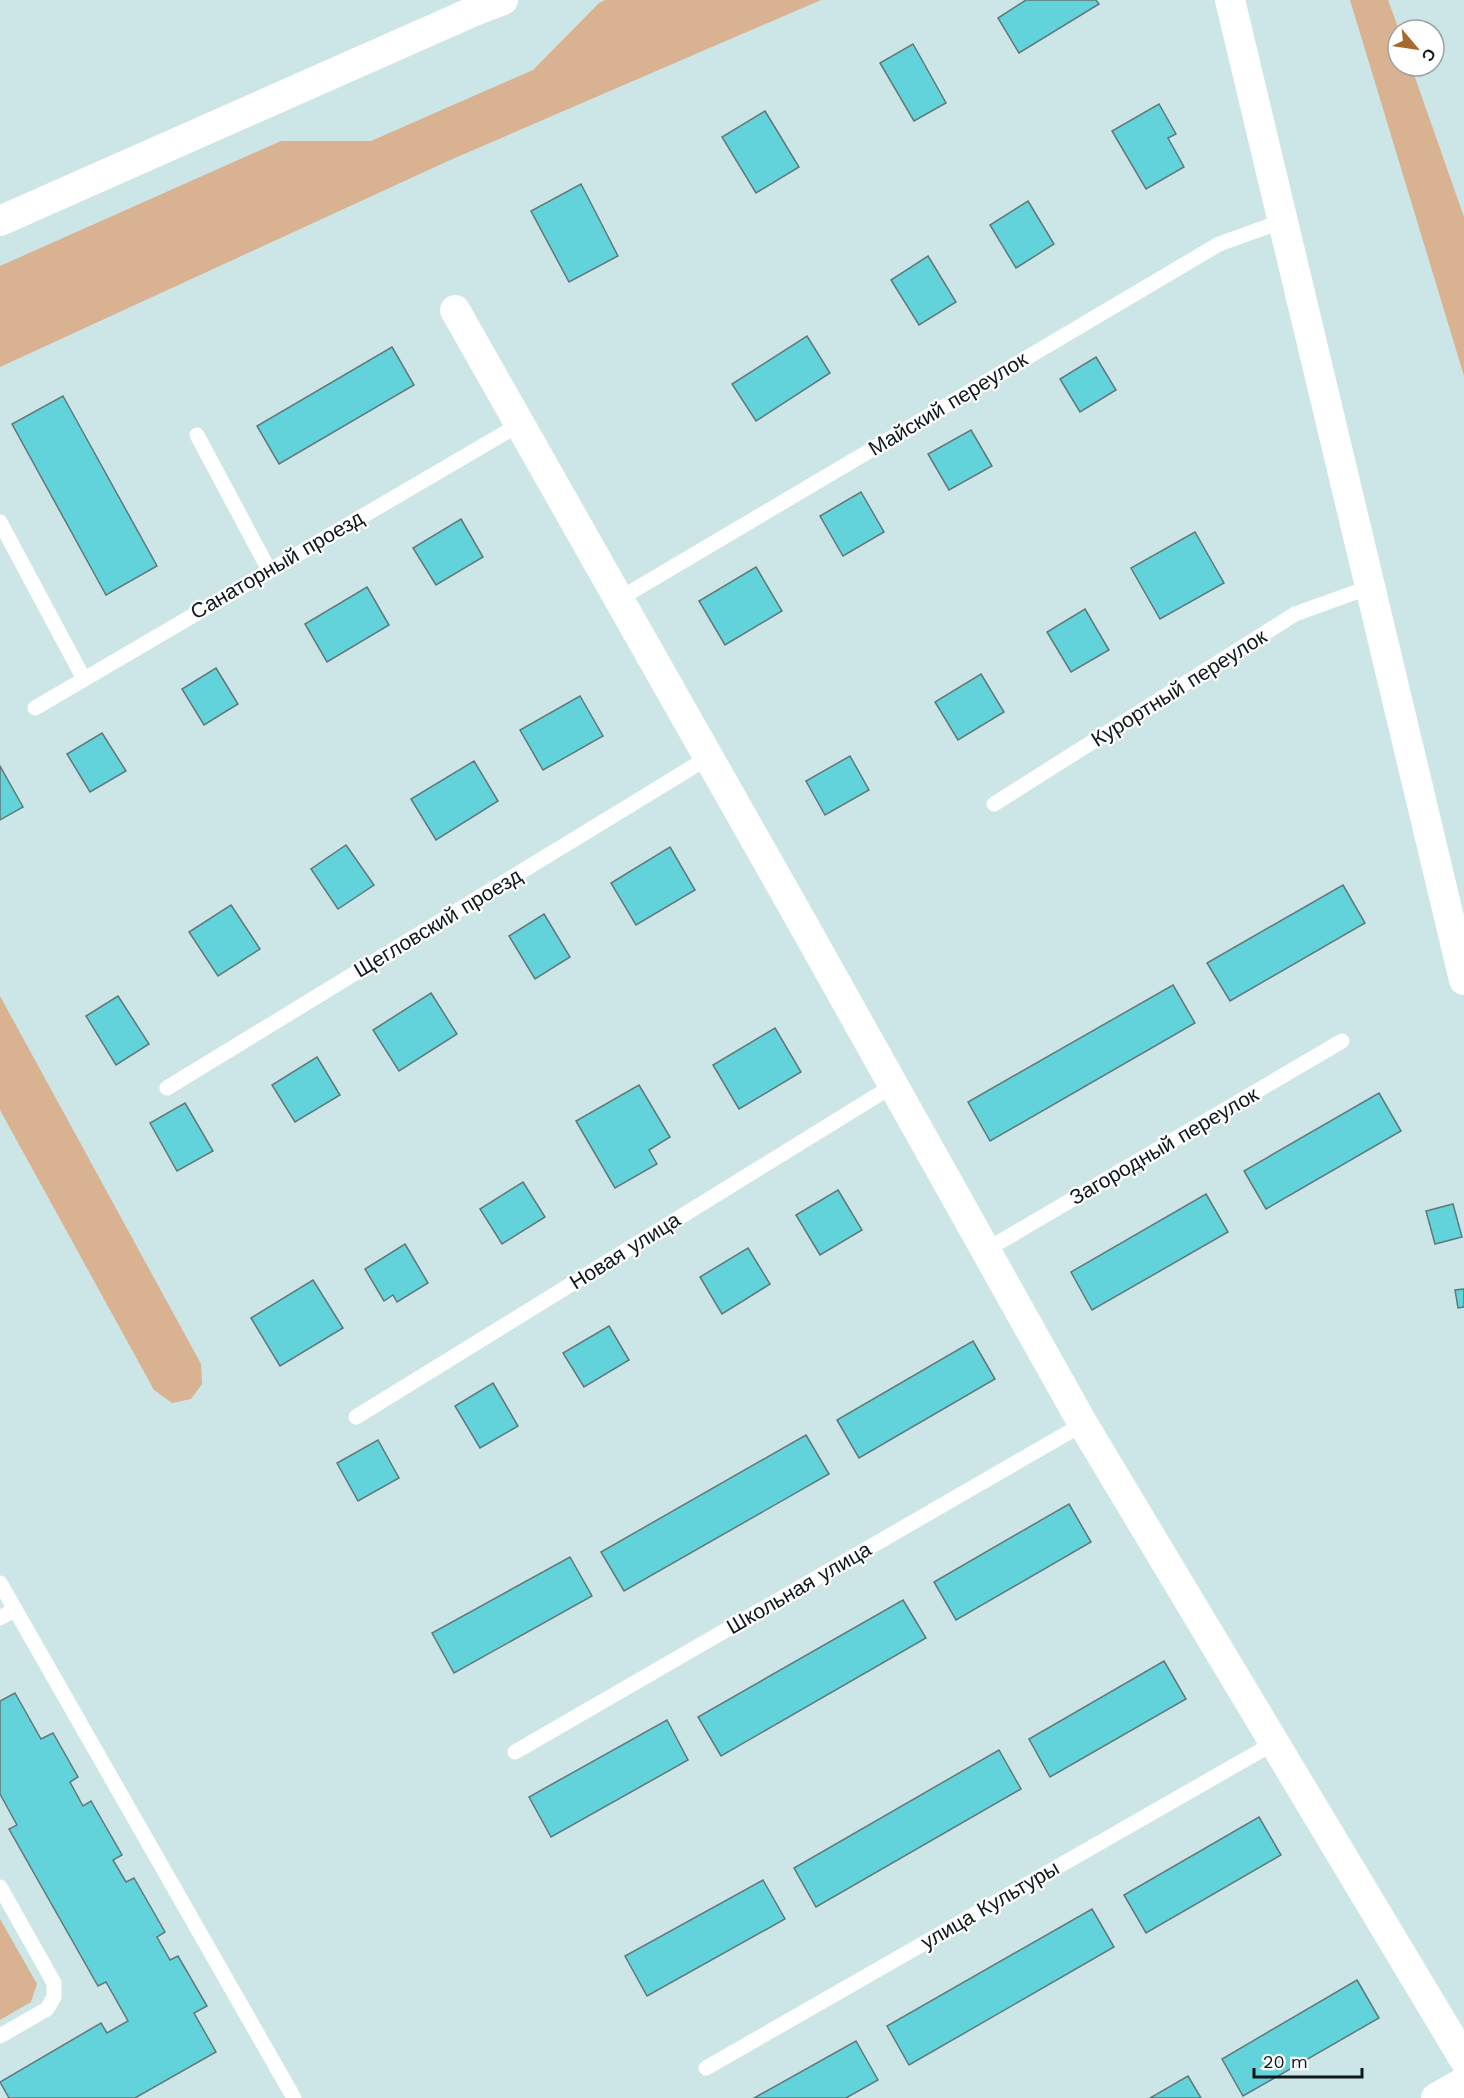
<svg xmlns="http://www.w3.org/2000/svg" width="1464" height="2098" font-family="'Work Sans',sans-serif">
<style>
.green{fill:#d9b292}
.building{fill:#62d3da;stroke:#617879;stroke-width:1.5}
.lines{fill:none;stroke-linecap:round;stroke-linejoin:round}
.service{stroke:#fff;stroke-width:15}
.minor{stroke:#fff;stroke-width:30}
.labels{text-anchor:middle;stroke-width:4.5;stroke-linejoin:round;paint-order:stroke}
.street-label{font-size:21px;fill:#10191a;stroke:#fff}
</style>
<rect width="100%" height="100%" fill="#cce6e7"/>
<g class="green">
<polygon points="605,0 821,0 448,161 0,367 0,266 281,141 371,141 533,70 599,3"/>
<polygon points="1350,0 1388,0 1399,30 1398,66 1411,66 1464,217 1464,376"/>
<polygon points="0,996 201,1364 202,1384 191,1399 172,1403 154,1390 0,1110"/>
<polygon points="0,1919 37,1984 31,2002 0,2020"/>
</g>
<g class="building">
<polygon points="1026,0 1096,0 1099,4 1019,53 998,18"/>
<polygon points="913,44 946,103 914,121 880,63"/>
<polygon points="1159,104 1176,134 1168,138 1184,167 1146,189 1112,131"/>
<polygon points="765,111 799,167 756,193 722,137"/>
<polygon points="581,184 618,256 569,282 531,211"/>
<polygon points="1028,201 1054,244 1016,268 990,225"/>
<polygon points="928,256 956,302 919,325 891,280"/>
<polygon points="807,336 830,373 756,421 732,384"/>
<polygon points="392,347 414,385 279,464 257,426"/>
<polygon points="1096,357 1116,390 1080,412 1060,379"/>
<polygon points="63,396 157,566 106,595 12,424"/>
<polygon points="971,430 992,466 949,490 928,454"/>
<polygon points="861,492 884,532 843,556 820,516"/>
<polygon points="461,519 483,557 436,585 413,548"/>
<polygon points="1195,532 1224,583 1160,619 1131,568"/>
<polygon points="756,567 782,611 725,645 699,601"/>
<polygon points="367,587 389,625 327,662 305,624"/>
<polygon points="1085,609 1109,650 1071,672 1047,632"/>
<polygon points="216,668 238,704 204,725 182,689"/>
<polygon points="981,674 1004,712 958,740 935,702"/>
<polygon points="580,696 603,736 543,770 520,730"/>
<polygon points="102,733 126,771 90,792 67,754"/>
<polygon points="850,756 869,790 825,815 806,781"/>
<polygon points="474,761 498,801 436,840 411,799"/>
<polygon points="0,766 23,807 0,820"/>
<polygon points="346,845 374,885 338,909 311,869"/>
<polygon points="670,847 695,890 636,925 611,883"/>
<polygon points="1343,885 1365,923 1230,1001 1207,963"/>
<polygon points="231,905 260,949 218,976 189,932"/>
<polygon points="544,914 570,957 535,979 509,936"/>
<polygon points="1173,985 1195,1023 990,1141 968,1102"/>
<polygon points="431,993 457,1034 399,1071 373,1030"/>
<polygon points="118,996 149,1044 116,1065 86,1016"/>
<polygon points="775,1028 801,1072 739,1109 713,1065"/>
<polygon points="317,1057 340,1095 295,1122 272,1085"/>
<polygon points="639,1085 670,1137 649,1150 657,1164 615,1188 576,1121"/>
<polygon points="1379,1093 1401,1131 1266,1209 1244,1171"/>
<polygon points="185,1103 213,1151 177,1171 150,1123"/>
<polygon points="523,1182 545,1217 502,1244 480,1209"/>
<polygon points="838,1190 862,1230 820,1255 796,1215"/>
<polygon points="1206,1194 1228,1232 1092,1310 1071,1272"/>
<polygon points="1453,1204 1462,1237 1435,1244 1426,1211"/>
<polygon points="405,1244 428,1283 397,1302 393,1295 384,1301 365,1269"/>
<polygon points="748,1248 770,1284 722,1314 700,1277"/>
<polygon points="313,1280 343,1328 280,1366 251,1318"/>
<polygon points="1464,1289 1464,1307 1458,1308 1455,1290"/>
<polygon points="609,1326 629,1360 584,1387 563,1353"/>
<polygon points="973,1341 995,1379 859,1458 837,1420"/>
<polygon points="493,1383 518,1426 480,1448 455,1406"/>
<polygon points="806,1435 829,1474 624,1591 601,1552"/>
<polygon points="378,1440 399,1478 358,1501 337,1463"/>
<polygon points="1069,1504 1091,1542 956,1620 934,1582"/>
<polygon points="570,1557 592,1596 454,1673 432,1633"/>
<polygon points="903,1600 926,1638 721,1756 698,1717"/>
<polygon points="1164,1661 1186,1699 1050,1777 1029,1739"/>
<polygon points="15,1693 41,1739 53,1733 78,1777 70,1782 83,1806 91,1801 122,1855 113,1860 126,1882 134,1878 165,1932 157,1937 170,1960 178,1956 207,2006 194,2013 216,2052 135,2098 9,2098 0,2082 101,2023 107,2033 128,2021 106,1982 98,1986 9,1829 17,1825 0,1794 0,1701"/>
<polygon points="667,1720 688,1760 551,1837 529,1797"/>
<polygon points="999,1750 1021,1789 816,1907 794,1868"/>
<polygon points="1259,1817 1281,1855 1146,1933 1124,1895"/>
<polygon points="763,1880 785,1919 647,1996 625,1956"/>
<polygon points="1092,1909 1114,1947 909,2065 887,2026"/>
<polygon points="1357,1980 1379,2018 1243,2096 1222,2059"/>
<polygon points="856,2041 878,2080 846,2098 754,2098"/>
<polygon points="1188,2076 1201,2098 1150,2098"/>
</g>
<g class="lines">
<g class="service">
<polyline points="197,435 269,570"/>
<polyline points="0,522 84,679"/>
<polyline points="619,599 1219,244 1283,221"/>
<polyline points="35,708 520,424"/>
<polyline points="994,804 1295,614 1370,587"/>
<polyline points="167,1088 709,757"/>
<polyline points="986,1250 1342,1041"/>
<polyline points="356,1417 894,1085"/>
<polyline points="0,1583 294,2098"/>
<polyline points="0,1618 15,1609"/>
<polyline points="515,1752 1083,1424"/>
<polyline points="0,1887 54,1983 54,1997 47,2009 0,2036"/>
<polyline points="706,2068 1274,1743"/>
</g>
<g class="minor">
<polyline points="1230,0 1464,980"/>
<polyline points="0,221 472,12 503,0"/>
<polyline points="455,310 803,924 1083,1424 1464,2059"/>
<polyline points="1436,2098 1464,2082"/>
</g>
</g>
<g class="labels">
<g class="street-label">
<text transform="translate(948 404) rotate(-31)" y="7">Майский переулок</text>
<text transform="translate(277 565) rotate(-30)" y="7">Санаторный проезд</text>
<text transform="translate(1179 688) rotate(-32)" y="7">Курортный переулок</text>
<text transform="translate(438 923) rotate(-31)" y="7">Щегловский проезд</text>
<text transform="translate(1164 1146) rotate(-30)" y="7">Загородный переулок</text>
<text transform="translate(625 1251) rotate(-32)" y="7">Новая улица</text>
<text transform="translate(799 1588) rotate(-30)" y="7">Школьная улица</text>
<text transform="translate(990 1905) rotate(-30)" y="7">улица Культуры</text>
</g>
</g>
<g transform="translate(1416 48) rotate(119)"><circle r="28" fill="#ffffff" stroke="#9fa3a3" stroke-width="1.5"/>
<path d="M0-4.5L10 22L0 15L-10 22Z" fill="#a7692e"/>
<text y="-9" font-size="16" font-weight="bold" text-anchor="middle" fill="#10191a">С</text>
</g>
<path d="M1254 2068v9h108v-9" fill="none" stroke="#10191a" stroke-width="3"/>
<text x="1263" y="2068" font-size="18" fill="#10191a" stroke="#ffffff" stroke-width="4.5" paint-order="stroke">20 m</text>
</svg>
